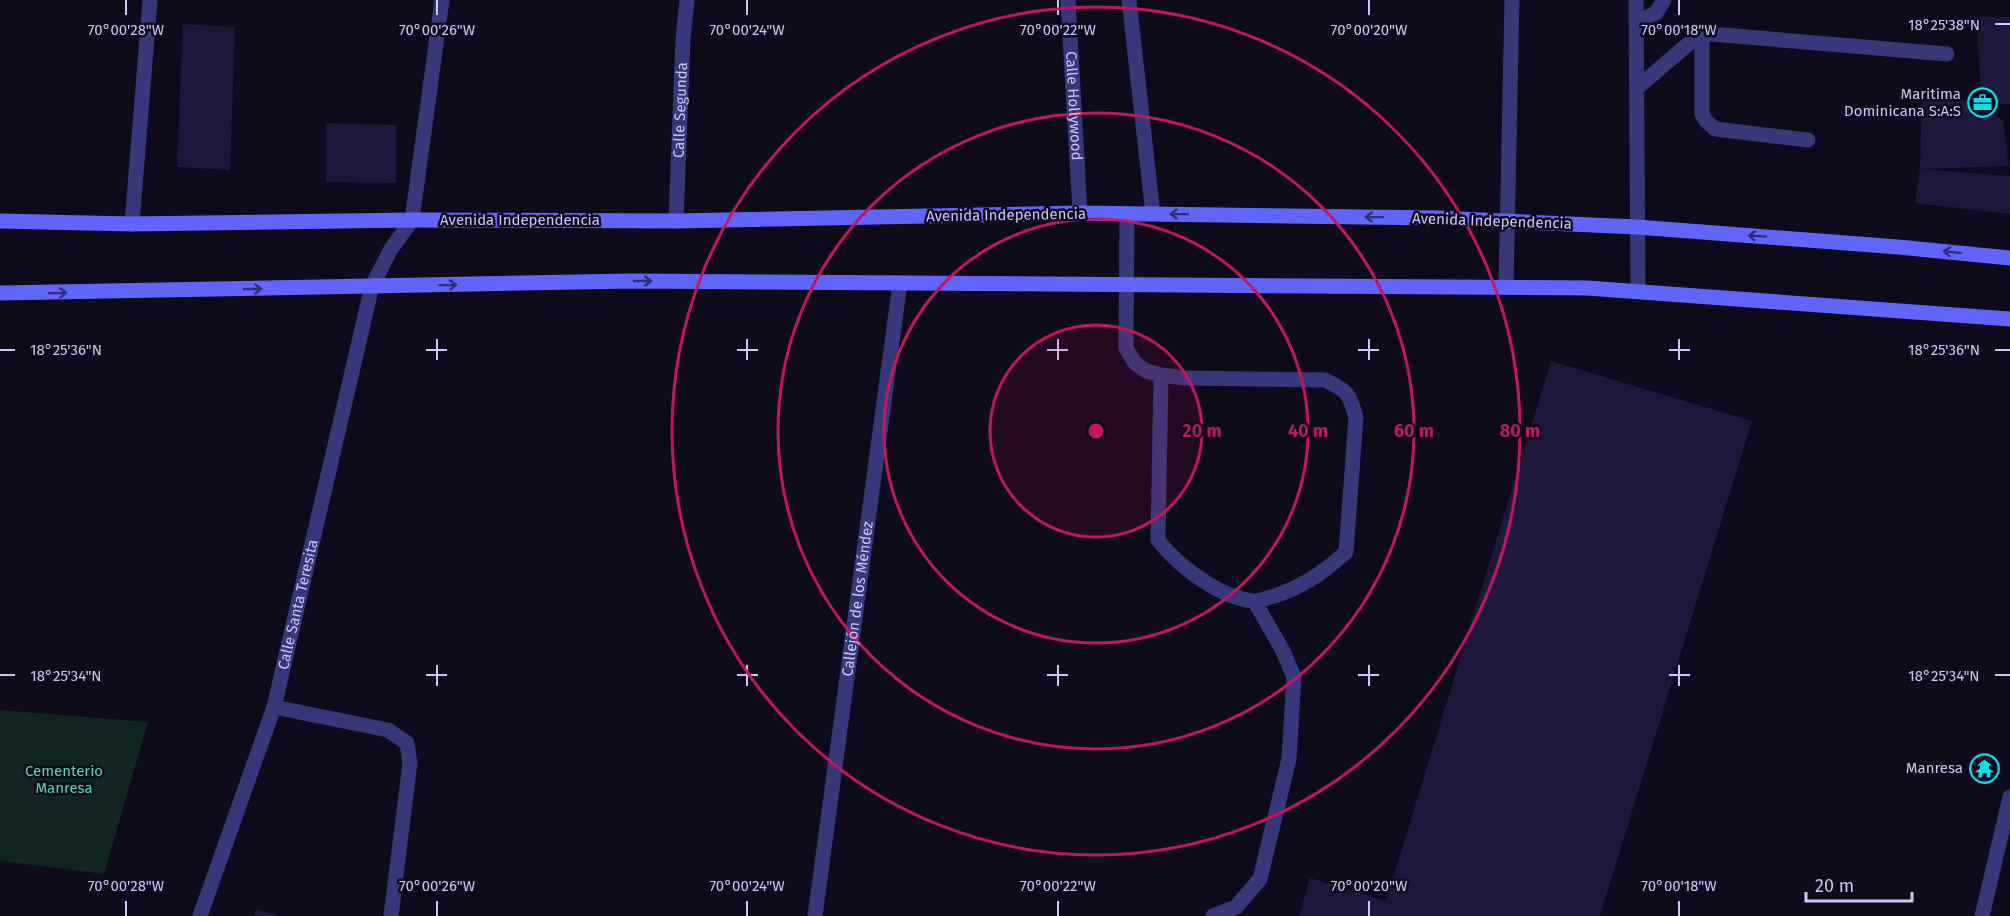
<svg xmlns="http://www.w3.org/2000/svg" width="2010" height="916" font-family="'Fira Sans',sans-serif">
<style>
.green{fill:#0f2624}
.building{fill:#1d183c}
.lines{fill:none;stroke-linecap:round;stroke-linejoin:round}
.lane{stroke:#37387a;stroke-width:15}
.street{stroke:#37387a;stroke-width:15}
.secondary{stroke:#6065fc;stroke-width:15}
.oneway{stroke:#2e2f76}
.ticks{fill:none;stroke:#cbc7fe;stroke-width:2}
.ring{fill:none;stroke:#c2185b;stroke-width:3}
.labels{text-anchor:middle;stroke-width:5;stroke-linejoin:round;paint-order:stroke}
.poi-label{font-size:15px;fill:#cbc7fe;stroke:#0d0b1c;text-anchor:end}
.street-label{font-size:15px;fill:#cbc7fe;stroke:#0d0b1c}
.park-label{font-size:15px;fill:#56dbb3;stroke:#0d0b1c}
.ticks-label{font-size:15px;text-anchor:middle;fill:#cbc7fe;stroke:#0d0b1c;stroke-width:5;stroke-linejoin:round;paint-order:stroke}
.centre{fill:#c2185b;stroke:#0d0b1c;stroke-width:3}
.ring-label{font-size:18px;text-anchor:middle;font-weight:bold;fill:#c2185b;stroke:#0d0b1c;stroke-width:5;stroke-linejoin:round;paint-order:stroke}
</style>
<rect width="100%" height="100%" fill="#0d0b1c"/>
<polygon class="green" points="0,710 148,722 104,874 0,861"/>
<g class="building">
<polygon points="1976,17 2010,17 2010,104 1982,103"/>
<polygon points="183,24 235,27 230,170 177,167"/>
<polygon points="1922,95 1982,103 2003,121 2009,166 1920,169"/>
<polygon points="326,123 396,125 396,183 326,182"/>
<polygon points="1920,169 2010,176 2010,214 1915,203"/>
<polygon points="1551,361 1752,421 1600,916 1299,916 1310,878 1386,901"/>
<polygon points="256,909 277,915 277,916 254,916"/>
</g>
<g class="lines">
<g class="lane">
<polyline points="1129,0 1153,214"/>
<polyline points="1636,0 1638,291"/>
<polyline points="1636,22 1656,13 1664,0"/>
<polyline points="1702,36 1702,114 1706,121 1715,129 1808,140"/>
<polyline points="1637,88 1694,39 1711,34 1947,54"/>
<path d="M1127,214L1126,348L1135,363L1146,371L1161,375L1184,378L1325,380C1348,391 1349,393 1356,417L1346,552C1323,573 1301,588 1271,597C1266,598 1259,602 1253,601C1219,597 1178,566 1158,540L1161,375"/>
<polyline points="132,224 150,0"/>
<polyline points="1506,287 1512,0"/>
<path id="s1" d="M815,916L900,283"/>
<polyline points="1213,916 1236,907 1260,879 1289,759 1294,677 1283,651 1255,602"/>
<polyline points="1982,916 2010,797"/>
</g>
<g class="street">
<path id="s2" d="M1068,0L1080,213"/>
<path id="s3" d="M676,221L683,39L687,0"/>
<polyline points="274,707 388,730 407,743 410,763 391,916"/>
<path id="s4" d="M200,916L274,707L372,286L391,249L412,220L442,0"/>
</g>
<g class="secondary">
<polyline points="0,221 132,224 412,220 676,221 1080,213 1437,218 1637,227 1898,247 2010,258"/>
<polyline points="0,293 632,281 1587,288 2010,319"/>
</g>
</g>
<defs><path id="oneway-shaft" d="M-6 0H5M1.5-3L5.5 0L1.5 3" fill="none" stroke-width="1.6" stroke-linecap="round" stroke-linejoin="round" transform="scale(1.5)"/></defs>
<g class="oneway">
<use href="#oneway-shaft" transform="translate(1179 214) rotate(-179)"/>
<use href="#oneway-shaft" transform="translate(1374 217) rotate(-179)"/>
<use href="#oneway-shaft" transform="translate(1757 236) rotate(-176)"/>
<use href="#oneway-shaft" transform="translate(1952 252) rotate(-174)"/>
<use href="#oneway-shaft" transform="translate(643 281)"/>
<use href="#oneway-shaft" transform="translate(448 285) rotate(-1)"/>
<use href="#oneway-shaft" transform="translate(253 289) rotate(-1)"/>
<use href="#oneway-shaft" transform="translate(58 293) rotate(-1)"/>
</g>
<path class="ticks" d="M126,0V15M437,0V15M747,0V15M1058,0V15M1369,0V15M1679,0V15M1995,24H2010M437,339V360M747,339V360M1058,339V360M1369,339V360M1679,339V360M0,350H15M426,350H447M737,350H758M1047,350H1068M1358,350H1379M1669,350H1690M1995,350H2010M437,665V686M747,665V686M1058,665V686M1369,665V686M1679,665V686M0,675H15M426,675H447M737,675H758M1047,675H1068M1358,675H1379M1669,675H1690M1995,675H2010M126,901V916M437,901V916M747,901V916M1058,901V916M1369,901V916M1679,901V916"/>
<circle cx="1096" cy="431" r="106" fill="#c2185b" fill-opacity=".12"/>
<g class="ring">
<circle cx="1096" cy="431" r="106"/>
<circle cx="1096" cy="431" r="212"/>
<circle cx="1096" cy="431" r="318"/>
<circle cx="1096" cy="431" r="424"/>
</g>
<defs>
<symbol id="office-ring" viewBox="-11 -11 22 22"><circle r="9.5" fill="#0d0b1c" stroke="#04e2ed" stroke-width="1.5"/><path d="M-6-3h4V-5.5h4V-3h4V5H-6ZM-1-4.5V-3h2v-1.5ZM-6 0V1H6V0Z" fill="#04e2ed"/></symbol>
<symbol id="temple-ring" viewBox="-11 -11 22 22"><circle r="9.5" fill="#0d0b1c" stroke="#04e2ed" stroke-width="1.5"/><path d="M0-6L5-2H3V0L6.5 2.5H4V6H1.5V3h-3V6H-4V2.5H-6.5L-3 0V-2H-5Z" fill="#04e2ed"/></symbol>
</defs>
<g fill-rule="evenodd">
<use href="#office-ring" x="1966" y="86" width="33" height="33"/>
<use href="#temple-ring" x="1968" y="752" width="33" height="33"/>
</g>
<g class="labels">
<g class="poi-label">
<text x="1961" y="99">Maritima<tspan x="1961" dy="17">Dominicana S:A:S</tspan></text>
<text x="1963" y="773">Manresa</text>
</g>
<g class="street-label">
<text dy="5" stroke="none"><textPath href="#s2" startOffset="106">Calle Hollywood</textPath></text>
<text dy="5" stroke="none"><textPath href="#s3" startOffset="111">Calle Segunda</textPath></text>
<text transform="translate(1006 215) rotate(-1)" y="5">Avenida Independencia</text>
<text x="520" y="225">Avenida Independencia</text>
<text transform="translate(1492 221) rotate(2)" y="5">Avenida Independencia</text>
<text dy="5" stroke="none"><textPath href="#s1" startOffset="320">Callejón de los Méndez</textPath></text>
<text dy="5" stroke="none"><textPath href="#s4" startOffset="327">Calle Santa Teresita</textPath></text>
</g>
<g class="park-label">
<text x="64" y="776">Cementerio<tspan x="64" dy="17">Manresa</tspan></text>
</g>
</g>
<g class="ticks-label">
<text x="1944" y="30">18°25'38"N</text>
<text x="126" y="35">70°00'28"W</text>
<text x="437" y="35">70°00'26"W</text>
<text x="747" y="35">70°00'24"W</text>
<text x="1058" y="35">70°00'22"W</text>
<text x="1369" y="35">70°00'20"W</text>
<text x="1679" y="35">70°00'18"W</text>
<text x="66" y="355">18°25'36"N</text>
<text x="1944" y="355">18°25'36"N</text>
<text x="66" y="681">18°25'34"N</text>
<text x="1944" y="681">18°25'34"N</text>
<text x="126" y="891">70°00'28"W</text>
<text x="437" y="891">70°00'26"W</text>
<text x="747" y="891">70°00'24"W</text>
<text x="1058" y="891">70°00'22"W</text>
<text x="1369" y="891">70°00'20"W</text>
<text x="1679" y="891">70°00'18"W</text>
</g>
<circle cx="1096" cy="431" r="9" class="centre"/>
<g class="ring-label">
<text x="1202" y="437">20 m</text>
<text x="1308" y="437">40 m</text>
<text x="1414" y="437">60 m</text>
<text x="1520" y="437">80 m</text>
</g>
<path d="M1806 892v9h106v-9" fill="none" stroke="#cbc7fe" stroke-width="3"/>
<text x="1815" y="892" font-size="18" fill="#cbc7fe" stroke="#0d0b1c" stroke-width="4.5" paint-order="stroke">20 m</text>
</svg>
